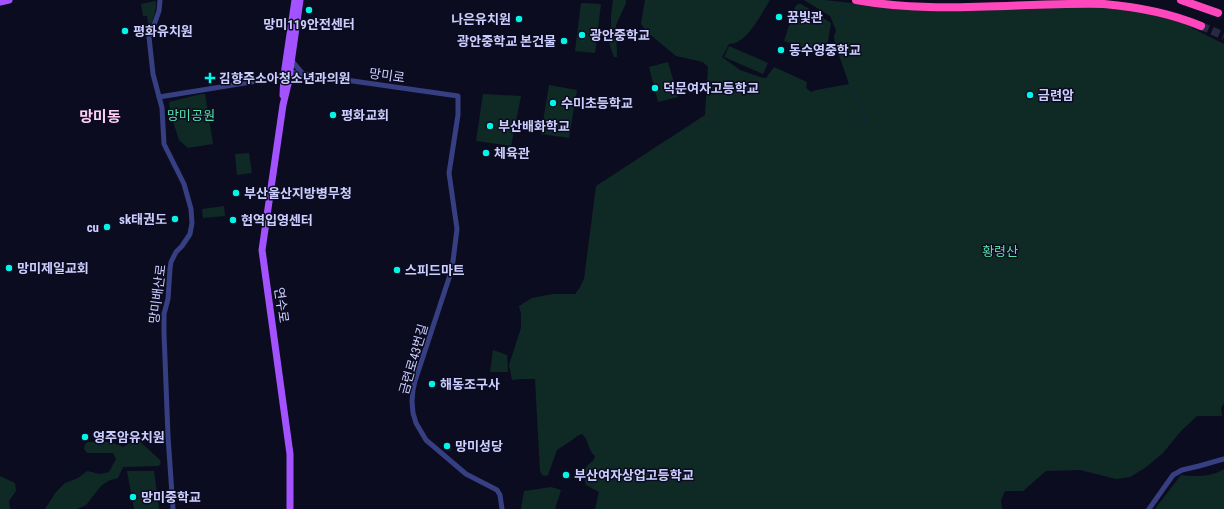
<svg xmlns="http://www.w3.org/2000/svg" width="1224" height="509" font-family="'Roboto Condensed','Noto Sans KR',sans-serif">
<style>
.green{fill:#0f2a25}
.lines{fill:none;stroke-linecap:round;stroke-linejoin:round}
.stream{stroke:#0a2742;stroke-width:1}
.highway-tunnel{stroke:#292941;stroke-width:8;stroke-dasharray:8 4;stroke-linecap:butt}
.minor{stroke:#363f81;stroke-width:5}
.major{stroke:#a253ff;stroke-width:7}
.highway{stroke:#ff47bd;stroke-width:8}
.poi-dot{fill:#00f7e7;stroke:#0c0c20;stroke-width:1.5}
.labels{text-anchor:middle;stroke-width:3;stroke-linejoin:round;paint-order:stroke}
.poi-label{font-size:13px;font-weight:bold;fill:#ccceff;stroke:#0c0c20;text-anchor:start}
.street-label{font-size:13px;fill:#ccceff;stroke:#0c0c20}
.park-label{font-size:13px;fill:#55e2a8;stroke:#0c0c20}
.quarter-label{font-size:15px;font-weight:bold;fill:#ffcef5;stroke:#0c0c20}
</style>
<rect width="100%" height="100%" fill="#0c0c20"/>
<g class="green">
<polygon points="613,0 626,0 626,3 616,25 617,57 614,57 610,46 608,35 611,26 611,16"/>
<path d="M645,0H770C761,14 747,44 729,44L722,57L740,70L763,78H766L774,67L807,82L806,88L811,92L816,90L849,84L835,44L834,37L836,30L830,16L804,0H824L860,4L1090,7L1130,9L1193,25L1192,28L1224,44V403L1221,408L1222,416H1197L1181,431L1163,453L1145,468L1130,477L1116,479L1080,470L1046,471L1023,491H1005L1001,500L1002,509H595L599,492L586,485C584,478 583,469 589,464C592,461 594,461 595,456C587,450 589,439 582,434L577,436L572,440L557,450L548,475L545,476L542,475L540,471L535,379H520L512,380L509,365L521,328V314L519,306L532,298L553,294H575L579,289L584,279L596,186L705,115L708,67L703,62L676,56L647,32L641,24Z"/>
<path d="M155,1L156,2C156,12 153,20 149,29L147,16H143L141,4Z"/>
<polygon points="581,3 601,4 595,53 575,51"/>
<polygon points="798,4 801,4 831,23 827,47 822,46 820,52 806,49 784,41 795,7"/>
<polygon points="729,46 768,63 763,74 724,57"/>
<polygon points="668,62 678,97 658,102 649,67"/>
<polygon points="549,85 577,90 569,138 541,134"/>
<polygon points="201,94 205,94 213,144 188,148 179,140 170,112 169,102"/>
<polygon points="483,94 521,96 511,146 476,141"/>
<polygon points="249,153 252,173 237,175 235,154"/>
<polygon points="224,206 225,216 203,218 202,209"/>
<polygon points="493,350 507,355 508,372 490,372"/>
<polygon points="137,439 159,459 161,462 159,466 123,467 118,478 108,481 101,486 86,505 77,509 45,509 56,492 65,483 78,478 87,471 100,474 109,472 116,459 113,453 87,453 84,449 85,444 88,442 111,442 123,447"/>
<path d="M1224,469V509H1155L1181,475C1194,477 1213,477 1224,469Z"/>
<polygon points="127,471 154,471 159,509 134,509"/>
<polygon points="0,476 15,483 16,491 9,501 10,509 0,509"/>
<polygon points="551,487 561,490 555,509 521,509 524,491"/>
</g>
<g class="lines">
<g class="stream">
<path d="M836,30C844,23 843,13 845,3"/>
<path d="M849,84C858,99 863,109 866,125"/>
</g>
<polyline class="highway-tunnel" points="1201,26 1224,36"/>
<g class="minor">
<polyline points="160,0 159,11 154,25 149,37 153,74 162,108 164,144 184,184 191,209 192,223 190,234 182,246 176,252 171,262 170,269 168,299 164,314 164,333 168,436 173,509"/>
<polyline points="288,84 303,74 291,60"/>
<polyline points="159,97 276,78 290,72 458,96 458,115 449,173 457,229 452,269 415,381 413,390 412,401 413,413 416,423 426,440 466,474 497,490 500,495 502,509"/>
<polyline points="1149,509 1173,475 1182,470 1199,466 1224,459"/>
</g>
<g class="major">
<polyline points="0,2 9,0"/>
<polyline points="283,95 284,75 295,0"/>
<polyline points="290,509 290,454 262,250 283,105 288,84 300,0"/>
</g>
<g class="highway">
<path d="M856,0C938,15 1021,2 1104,4C1138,7 1170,13 1201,26"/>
<polyline points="1181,0 1218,13"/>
</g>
</g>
<g class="poi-dot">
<circle cx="309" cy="10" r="4"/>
<circle cx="779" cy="17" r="4"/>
<circle cx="519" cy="19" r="4"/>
<circle cx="125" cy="31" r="4"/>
<circle cx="582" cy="35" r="4"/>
<circle cx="564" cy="41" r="4"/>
<circle cx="781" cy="50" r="4"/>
<path d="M208 72h4v4h4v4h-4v4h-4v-4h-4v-4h4z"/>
<circle cx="655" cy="88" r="4"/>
<circle cx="1030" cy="95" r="4"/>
<circle cx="553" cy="103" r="4"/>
<circle cx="333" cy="115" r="4"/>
<circle cx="490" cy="126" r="4"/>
<circle cx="486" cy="153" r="4"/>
<circle cx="236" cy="193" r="4"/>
<circle cx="175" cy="219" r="4"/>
<circle cx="233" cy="220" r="4"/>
<circle cx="107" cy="227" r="4"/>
<circle cx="9" cy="268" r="4"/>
<circle cx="397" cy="270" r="4"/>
<circle cx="432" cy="384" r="4"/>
<circle cx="85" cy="437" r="4"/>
<circle cx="447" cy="446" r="4"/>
<circle cx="566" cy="475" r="4"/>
<circle cx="133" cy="497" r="4"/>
</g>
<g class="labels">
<g class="poi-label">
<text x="787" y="22">꿈빛관</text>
<text x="511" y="24" text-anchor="end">나은유치원</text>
<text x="309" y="29" text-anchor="middle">망미119안전센터</text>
<text x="133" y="36">평화유치원</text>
<text x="590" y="40">광안중학교</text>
<text x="556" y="46" text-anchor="end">광안중학교 본건물</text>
<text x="789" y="55">동수영중학교</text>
<text x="219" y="83">김향주소아청소년과의원</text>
<text x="663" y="93">덕문여자고등학교</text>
<text x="1038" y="100">금련암</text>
<text x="561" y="108">수미초등학교</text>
<text x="341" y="120">평화교회</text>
<text x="498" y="131">부산배화학교</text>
<text x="494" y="158">체육관</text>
<text x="244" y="198">부산울산지방병무청</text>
<text x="167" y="224" text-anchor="end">sk태권도</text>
<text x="241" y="225">현역입영센터</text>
<text x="99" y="232" text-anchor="end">cu</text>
<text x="17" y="273">망미제일교회</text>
<text x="405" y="275">스피드마트</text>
<text x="440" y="389">해동조구사</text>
<text x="93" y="442">영주암유치원</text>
<text x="455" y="451">망미성당</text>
<text x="574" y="480">부산여자상업고등학교</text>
<text x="141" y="502">망미중학교</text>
</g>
<g class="street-label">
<text transform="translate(387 75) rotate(8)" y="5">망미로</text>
<text transform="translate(157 294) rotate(-83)" y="5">망미배산로</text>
<text transform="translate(282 305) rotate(82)" y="5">연수로</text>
<text transform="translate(413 359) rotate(-74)" y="5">금련로43번길</text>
</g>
<g class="park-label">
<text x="191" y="120">망미공원</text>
<text x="1000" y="256">황령산</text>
</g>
<g class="quarter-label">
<text x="100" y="122">망미동</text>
</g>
</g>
</svg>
